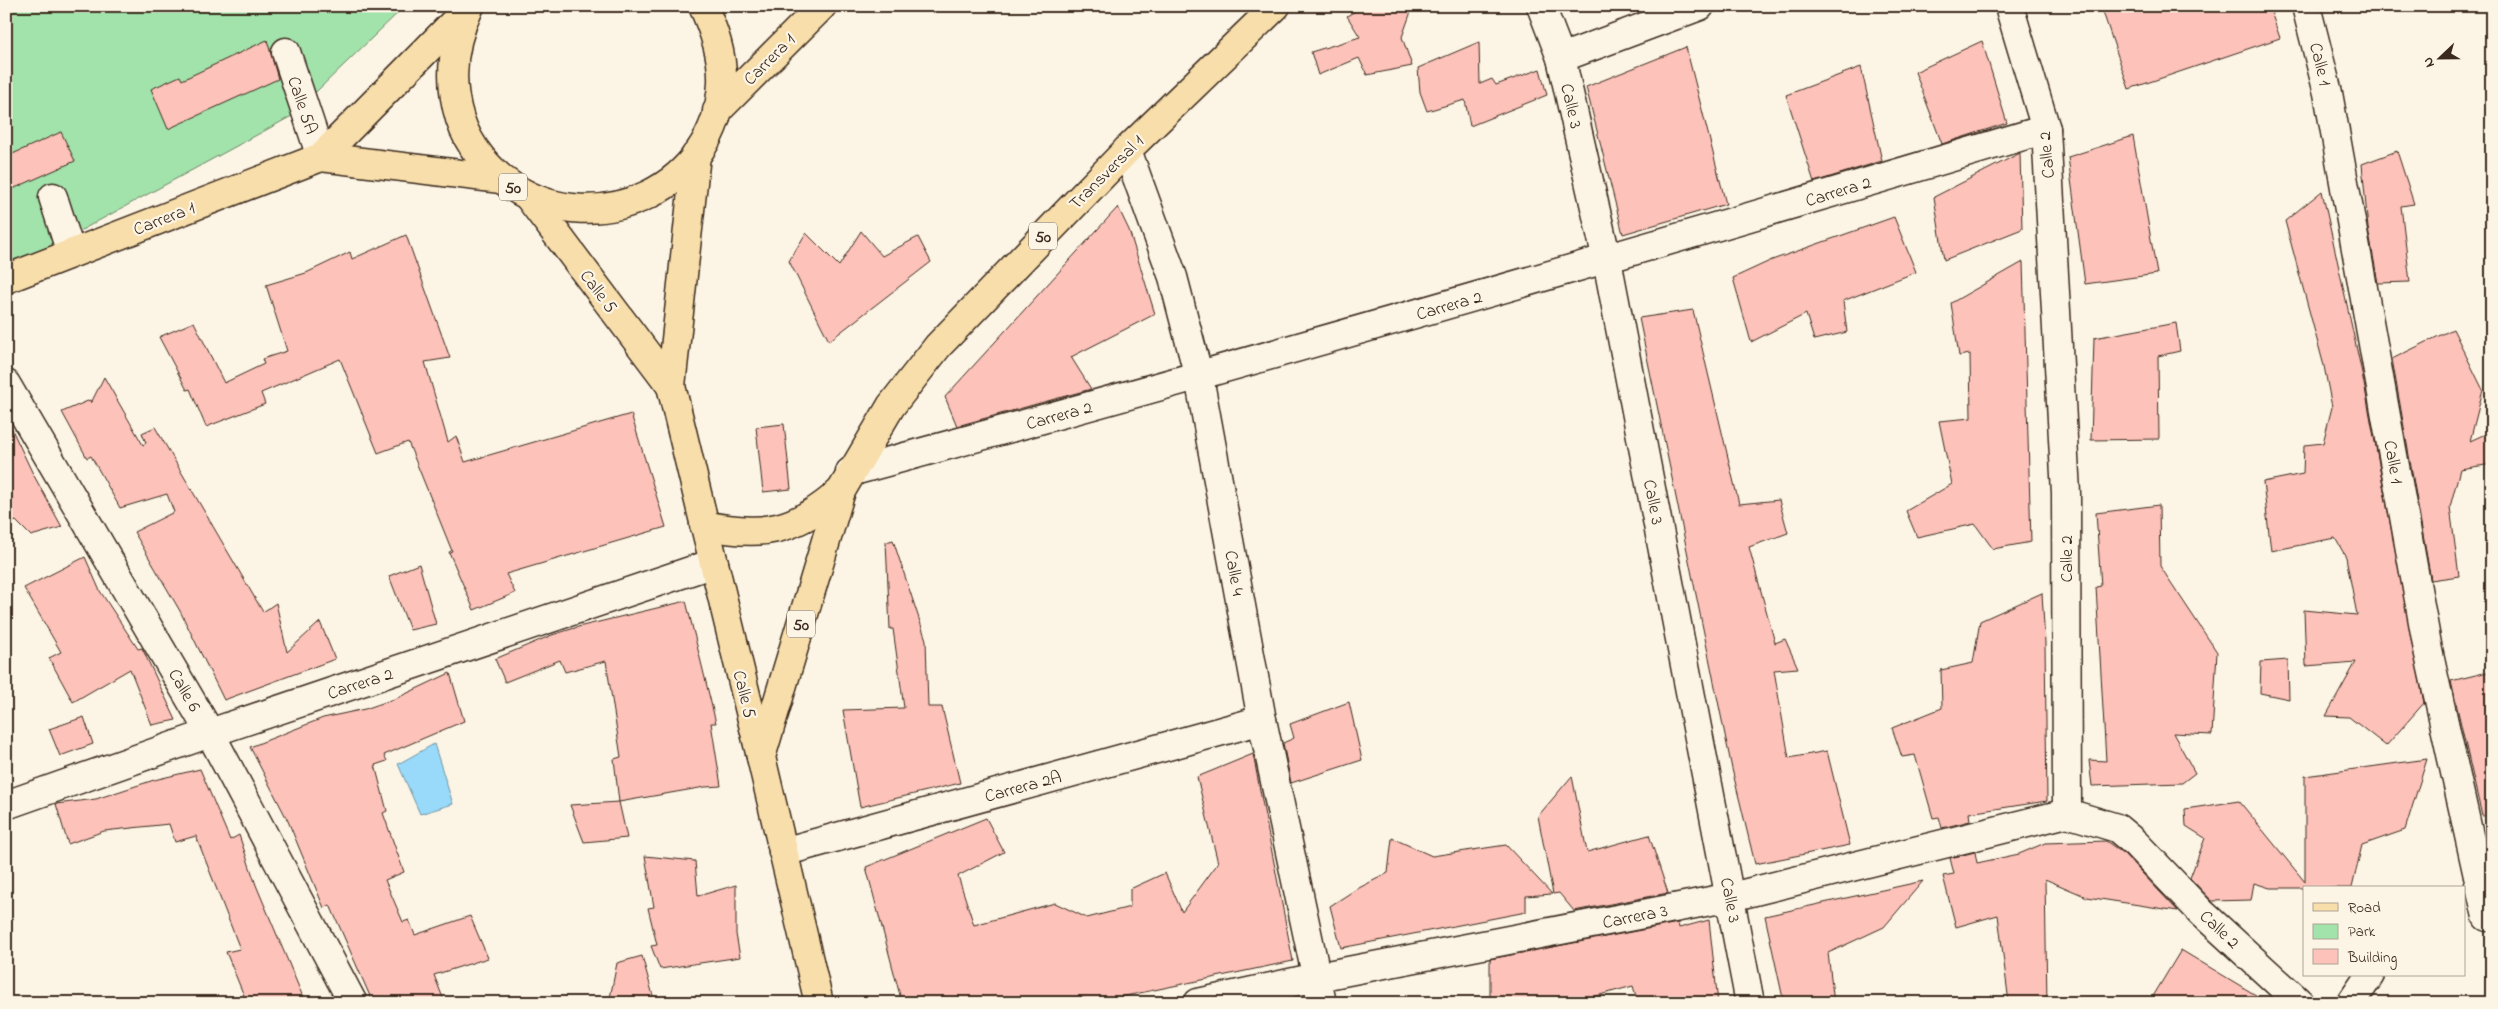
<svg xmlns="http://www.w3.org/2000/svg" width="2498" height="1009" font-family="'Indie Flower',sans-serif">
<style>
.green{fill:#a2e2ab;stroke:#6e8664}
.water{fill:#99dafa;stroke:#7394a2}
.building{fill:#fdc2b9;stroke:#3b2a1e}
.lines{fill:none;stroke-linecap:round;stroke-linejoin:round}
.minor-casing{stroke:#3b2a1e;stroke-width:31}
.major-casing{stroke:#3b2a1e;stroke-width:31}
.highway-casing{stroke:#3b2a1e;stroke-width:31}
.minor{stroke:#fcf5e5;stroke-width:28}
.major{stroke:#f8deab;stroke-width:28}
.highway{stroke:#f8deab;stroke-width:28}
.labels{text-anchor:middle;stroke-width:4.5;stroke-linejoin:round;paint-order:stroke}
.shield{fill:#fcf5e5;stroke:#75675a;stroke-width:1}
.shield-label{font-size:16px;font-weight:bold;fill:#3b2a1e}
.street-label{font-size:18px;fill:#3b2a1e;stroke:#fcf5e5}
</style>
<rect width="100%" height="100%" fill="#fcf5e5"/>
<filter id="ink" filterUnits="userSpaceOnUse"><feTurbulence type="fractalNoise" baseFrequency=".02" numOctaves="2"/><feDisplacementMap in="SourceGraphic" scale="10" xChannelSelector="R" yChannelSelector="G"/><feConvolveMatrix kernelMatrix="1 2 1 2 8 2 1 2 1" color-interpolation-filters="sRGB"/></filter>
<g filter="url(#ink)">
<polygon class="green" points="6,6 405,6 290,117 6,271"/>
<polygon class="water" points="434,744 453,804 420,814 398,764"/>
<g class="building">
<polygon points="1363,6 1413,6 1402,37 1412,66 1367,75 1359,58 1318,75 1311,52 1360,37 1347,16"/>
<polygon points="2101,6 2269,6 2280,38 2129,89"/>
<polygon points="267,40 278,79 168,129 151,89 180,76 182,80"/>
<polygon points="1982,41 2007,123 1942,144 1915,72"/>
<polygon points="1479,42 1480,84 1492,79 1496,85 1540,69 1547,95 1470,126 1465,100 1427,111 1420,92 1418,68"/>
<polygon points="1686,47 1726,204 1623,234 1586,87"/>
<polygon points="1861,67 1882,161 1814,182 1786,95"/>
<polygon points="61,132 75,161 6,192 6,157"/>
<polygon points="2133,136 2157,274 2085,284 2068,157"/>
<polygon points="2397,151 2414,204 2401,206 2410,282 2378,283 2368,228 2362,164"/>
<polygon points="2020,153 2022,229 1944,260 1934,197"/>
<polygon points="2322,191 2362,373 2424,703 2386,746 2349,717 2326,716 2356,662 2306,666 2304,610 2357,615 2346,557 2335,538 2271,551 2263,482 2303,474 2304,445 2323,443 2332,407 2324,366 2285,221"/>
<polygon points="1118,207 1129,230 1155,314 1071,357 1091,389 957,426 945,397"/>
<polygon points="1894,217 1916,272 1843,301 1847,332 1814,340 1806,314 1751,342 1733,278 1772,260"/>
<polygon points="861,231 882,256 918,237 931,262 829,341 789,261 806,233 839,266"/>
<polygon points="406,235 450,358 425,362 448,442 456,436 465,462 631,414 666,527 506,574 515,593 474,610 449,552 452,551 408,442 378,453 340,359 261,393 265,404 206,427 190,389 187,390 159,337 194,322 224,383 264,364 262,359 287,351 266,285 306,273 350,252 352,259"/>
<polygon points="2023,262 2031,542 1993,549 1975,524 1917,537 1906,511 1952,484 1939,421 1971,418 1970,354 1959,356 1951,303"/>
<polygon points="1693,310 1739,504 1779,500 1788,533 1749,547 1775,643 1785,639 1798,668 1774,670 1789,758 1827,751 1850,845 1755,864 1732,769 1639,318"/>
<polygon points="2176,323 2180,351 2158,356 2159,439 2091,440 2094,338"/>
<polygon points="2453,329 2483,390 2470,441 2492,431 2492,464 2460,469 2450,507 2459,576 2431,580 2392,359"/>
<polygon points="104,377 143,445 146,443 142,433 155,427 263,612 276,603 287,652 320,622 335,659 224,700 180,611 134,532 174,512 167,494 120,508 91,456 87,458 62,412 90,400 91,403"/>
<polygon points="6,417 33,474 62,527 31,536 16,521 6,524"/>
<polygon points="784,424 791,489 763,492 756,427"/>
<polygon points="2159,505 2160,566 2217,652 2212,735 2173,733 2195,773 2182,783 2092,786 2089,760 2106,761 2096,587 2101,586 2096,513"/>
<polygon points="893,540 926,640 928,707 942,707 960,783 860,807 843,710 904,708 893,629 890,629 886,542"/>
<polygon points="85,557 100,591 138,649 142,648 176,720 152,725 130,669 73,702 49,658 61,652 24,588"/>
<polygon points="419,564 436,624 410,630 389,576"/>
<polygon points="2042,593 2045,643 2047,801 1969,813 1970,821 1942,828 1939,817 1933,818 1915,755 1902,757 1892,728 1942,708 1941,670 1973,663 1980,621"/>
<polygon points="686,601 716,723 711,723 721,786 705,787 619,802 614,759 621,757 606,661 565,672 560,660 505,682 495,659 552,635 578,627"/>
<polygon points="2288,660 2289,699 2260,693 2261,662"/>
<polygon points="2492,671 2492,815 2482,816 2451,681"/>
<polygon points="450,673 464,721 384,755 387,761 375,765 387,811 383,813 404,872 385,880 403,922 409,920 415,935 470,916 488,958 434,975 445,1003 373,1003 330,905 324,908 288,821 250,747 323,718 365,709 397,698"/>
<polygon points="1349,702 1362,760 1291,783 1283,743 1294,738 1290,724"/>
<polygon points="84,717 93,744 60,756 49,729"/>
<polygon points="1253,754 1293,961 1092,1003 1086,1003 1084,998 1061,1003 902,1003 866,867 986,818 1004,852 958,876 974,925 1055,903 1087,918 1130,907 1130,889 1165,873 1182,912 1218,863 1197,777"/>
<polygon points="2427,759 2405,830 2362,845 2352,888 2270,888 2254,883 2251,900 2212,901 2190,878 2205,838 2186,826 2185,809 2239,801 2305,882 2305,776"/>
<polygon points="200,769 230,840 239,835 256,885 303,997 284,1003 247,1003 226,952 240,949 196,836 175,842 169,824 104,831 68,844 56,804 96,799 154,780"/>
<polygon points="1572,776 1587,852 1649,835 1668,893 1574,911 1559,893 1553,894 1538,816"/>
<polygon points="619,802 627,838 584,842 570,805"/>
<polygon points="1392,838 1432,856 1506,845 1552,894 1526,896 1526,912 1341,948 1330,906 1355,890 1388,873"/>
<polygon points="2106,841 2124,854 2178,911 2087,897 2045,879 2047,1003 2009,1003 1998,915 1956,927 1943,876 1954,874 1950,858 1975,852 1977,863 2019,854 2045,843"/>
<polygon points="645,856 695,861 698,896 736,885 736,934 740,957 660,969 651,946 657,945 648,908 654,907"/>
<polygon points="1923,881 1884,927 1828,953 1834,1003 1784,1003 1765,916"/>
<polygon points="1709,920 1718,1003 1638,1003 1633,986 1585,999 1585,1003 1490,1003 1490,959 1678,923 1679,928"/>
<polygon points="2181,950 2269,1003 2149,1003"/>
<polygon points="642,956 655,1003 609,1003 617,963"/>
</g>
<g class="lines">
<defs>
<g id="minor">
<polyline points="1541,6 1561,58 1607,260 1750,1003"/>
<polyline points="2009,6 2046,129 2066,493 2067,813"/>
<polyline points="2306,6 2328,93 2428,650 2487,917"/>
<polyline points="286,52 321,157"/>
<polyline points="1561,58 1700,6"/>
<polyline points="1127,150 1173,277 1199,377 1262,720 1322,1003"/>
<polyline points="53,197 71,253"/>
<polyline points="6,384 210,733 353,1003"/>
<path d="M850,472C1250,363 1648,248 2046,129"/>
<polyline points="6,805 210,733 714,563"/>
<polyline points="2067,813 2117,828 2135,843 2201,912 2300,1003"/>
<polyline points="783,852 1262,720"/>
<polyline points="1198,1003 1317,977 1731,897 2067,813"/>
<polyline points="2351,1003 2370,975"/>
</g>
<g id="major">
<path d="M470,6C452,43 448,81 460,119C469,147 489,171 513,187C598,242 718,188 722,82C723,55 714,30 703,6"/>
<polyline points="717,111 822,6"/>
<polyline points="696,155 671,386 761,757"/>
<polyline points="321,157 501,179"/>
<polyline points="528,196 671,386"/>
<polyline points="6,279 321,157 464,12"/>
</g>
<g id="highway">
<path d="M704,525C763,538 796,531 841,491"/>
<polyline points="819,1003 761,757 841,491 891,406 938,346 1127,150 1276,6"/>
</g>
</defs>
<use href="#minor" class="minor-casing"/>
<use href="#major" class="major-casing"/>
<use href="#highway" class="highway-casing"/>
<use href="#minor" class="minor"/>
<use href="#major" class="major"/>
<use href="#highway" class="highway"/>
</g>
</g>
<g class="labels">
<g class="shield">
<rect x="499" y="173.5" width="28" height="27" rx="4"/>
<rect x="1029" y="222.5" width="28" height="27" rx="4"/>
<rect x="787" y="610.5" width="28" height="27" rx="4"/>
</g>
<g class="shield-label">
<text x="513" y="193">50</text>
<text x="1043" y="242">50</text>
<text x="801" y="630">50</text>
</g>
<g class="street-label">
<text transform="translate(769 59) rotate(-45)" y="6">Carrera 1</text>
<text transform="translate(2321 64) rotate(76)" y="6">Calle 1</text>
<text transform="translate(303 105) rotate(71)" y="6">Calle 5A</text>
<text transform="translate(1572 106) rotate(77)" y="6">Calle 3</text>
<text transform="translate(2046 155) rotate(-95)" y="6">Calle 2</text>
<text transform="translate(1106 172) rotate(-45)" y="6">Transversal 1</text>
<text transform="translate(1838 191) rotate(-17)" y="6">Carrera 2</text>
<text transform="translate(164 218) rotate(-21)" y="6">Carrera 1</text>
<text transform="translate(599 291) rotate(53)" y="6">Calle 5</text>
<text transform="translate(1449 305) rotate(-16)" y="6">Carrera 2</text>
<text transform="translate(1059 415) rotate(-15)" y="6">Carrera 2</text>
<text transform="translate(2394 462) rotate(80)" y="6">Calle 1</text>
<text transform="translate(1654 502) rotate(79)" y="6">Calle 3</text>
<text transform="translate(2066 559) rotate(-90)" y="6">Calle 2</text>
<text transform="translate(1235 573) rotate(80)" y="6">Calle 4</text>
<text transform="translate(360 683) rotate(-18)" y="6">Carrera 2</text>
<text transform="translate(185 690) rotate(60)" y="6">Calle 6</text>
<text transform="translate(745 694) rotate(76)" y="6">Calle 5</text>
<text transform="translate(1023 786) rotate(-15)" y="6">Carrera 2A</text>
<text transform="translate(1731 900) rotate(79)" y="6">Calle 3</text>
<text transform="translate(1635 916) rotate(-11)" y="6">Carrera 3</text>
<text transform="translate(2220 929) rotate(43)" y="6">Calle 2</text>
</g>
</g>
<rect width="2498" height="1009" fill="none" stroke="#fcf5e5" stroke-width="25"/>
<rect x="12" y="12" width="2473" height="984" fill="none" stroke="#3b2a1e" stroke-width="2" filter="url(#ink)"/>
<rect x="2303" y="886" width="162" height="90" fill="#fcf5e5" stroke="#afa495"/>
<rect x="2313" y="903" width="25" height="8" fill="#f8deab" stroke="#afa495"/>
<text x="2348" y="912" font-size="15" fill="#3b2a1e">Road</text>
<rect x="2313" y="924" width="25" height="15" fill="#a2e2ab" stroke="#afa495"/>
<text x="2348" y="936" font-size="15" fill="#3b2a1e">Park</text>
<rect x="2313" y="949" width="25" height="15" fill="#fdc2b9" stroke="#afa495"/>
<text x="2348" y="962" font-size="15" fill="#3b2a1e">Building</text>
<g transform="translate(2440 58) rotate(248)" stroke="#fcf5e5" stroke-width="4" paint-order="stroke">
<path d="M0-4L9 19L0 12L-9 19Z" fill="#3b2a1e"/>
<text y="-8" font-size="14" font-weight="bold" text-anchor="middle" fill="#3b2a1e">N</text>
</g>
</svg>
